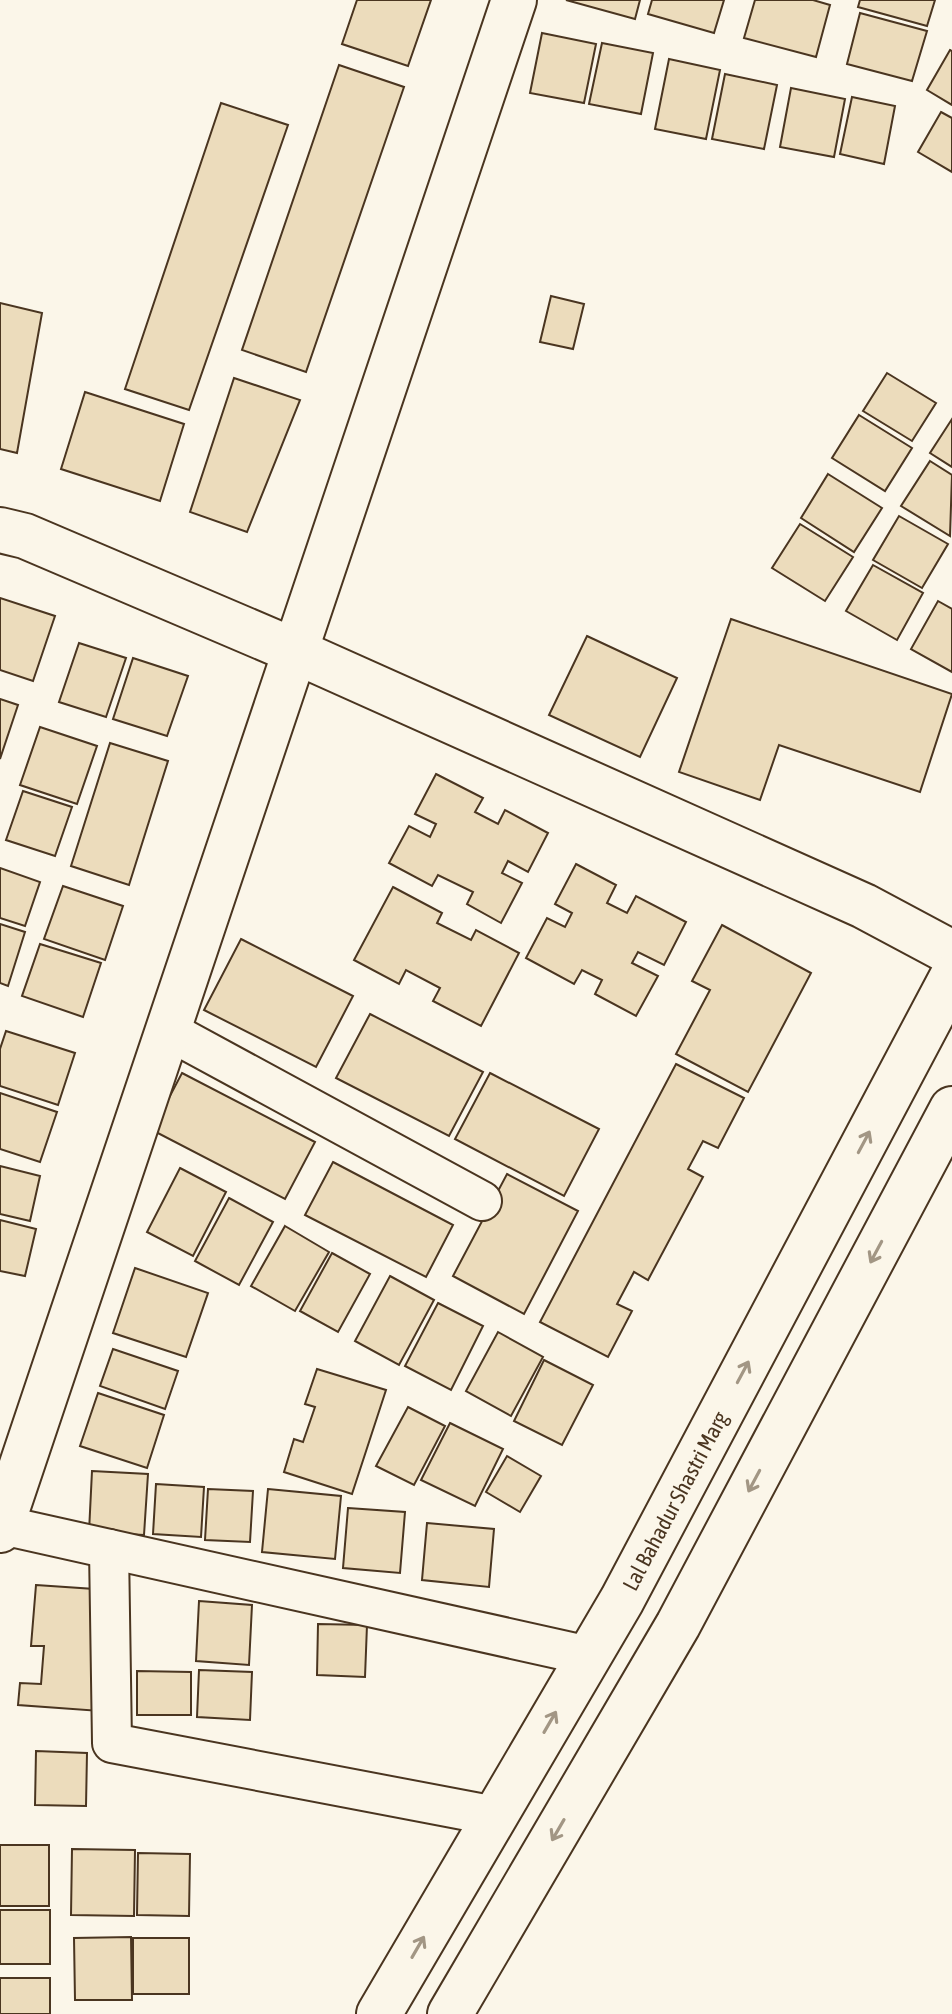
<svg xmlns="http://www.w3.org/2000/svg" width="952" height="2014" font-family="'Asap Condensed',sans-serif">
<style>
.building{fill:#ecdcbc;stroke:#4a3520;stroke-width:2}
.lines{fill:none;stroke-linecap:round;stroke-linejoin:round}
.minor-casing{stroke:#4a3520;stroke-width:42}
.tertiary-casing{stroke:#4a3520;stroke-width:48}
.secondary-casing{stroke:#4a3520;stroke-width:48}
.minor{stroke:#fbf6e9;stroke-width:38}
.tertiary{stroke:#fbf6e9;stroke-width:44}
.secondary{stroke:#fbf6e9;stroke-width:44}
.oneway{stroke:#a29684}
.labels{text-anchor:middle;stroke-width:6;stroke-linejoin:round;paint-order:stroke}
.street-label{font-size:22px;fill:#4a3520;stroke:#fbf6e9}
</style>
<rect width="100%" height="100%" fill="#fbf6e9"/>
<g class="building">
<polygon points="357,0 431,0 408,66 342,44"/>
<polygon points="566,0 640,0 635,19"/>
<polygon points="652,0 724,0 714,33 648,14"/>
<polygon points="755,0 813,0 830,5 816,57 744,38"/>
<polygon points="860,0 935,0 927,26 858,7"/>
<polygon points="860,13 927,31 912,81 847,64"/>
<polygon points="542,33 596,44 584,103 530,93"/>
<polygon points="602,43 653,53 641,114 589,104"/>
<polygon points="950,50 952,51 952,105 927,90"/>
<polygon points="669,59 720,70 706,139 655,129"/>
<polygon points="339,65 404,87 306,372 242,350"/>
<polygon points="725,74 777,85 764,149 712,139"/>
<polygon points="791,88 845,99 834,157 780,147"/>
<polygon points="852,97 895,106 884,164 840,154"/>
<polygon points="221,103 288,125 189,410 125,389"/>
<polygon points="941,112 952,118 952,172 918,152"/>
<polygon points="551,296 584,304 573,349 540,342"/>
<polygon points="0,303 42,313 17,453 0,449"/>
<polygon points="887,373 936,403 912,441 863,411"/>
<polygon points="234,378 300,400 247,532 190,512"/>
<polygon points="85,392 184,424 160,501 61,469"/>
<polygon points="859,415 912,448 885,491 832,458"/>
<polygon points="952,419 952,467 930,453"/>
<polygon points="930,461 952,475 950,536 901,506"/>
<polygon points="828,474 882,508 854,552 801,518"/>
<polygon points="899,516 948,544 922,588 873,560"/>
<polygon points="800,524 853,557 825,601 772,568"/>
<polygon points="873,565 923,593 897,640 846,611"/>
<polygon points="0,598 55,616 33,681 0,670"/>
<polygon points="938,601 952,609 952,672 911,649"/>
<polygon points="731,619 952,694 920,792 779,745 760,800 679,772"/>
<polygon points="587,636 677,678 640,757 549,715"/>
<polygon points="79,643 126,658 106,717 59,702"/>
<polygon points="133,658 188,676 167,736 113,719"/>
<polygon points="0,699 18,705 0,759"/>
<polygon points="40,727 97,746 77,804 20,785"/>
<polygon points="110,743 168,761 129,885 71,866"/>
<polygon points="436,774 483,798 475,812 498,824 505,810 548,833 528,872 508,861 502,873 522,883 501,923 467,904 473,892 438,875 432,886 389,863 409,826 430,837 436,824 415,814"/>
<polygon points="23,791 72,807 55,856 6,840"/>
<polygon points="576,864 616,885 607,903 627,913 636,896 686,922 664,965 638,952 632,963 658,976 636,1016 595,994 602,980 582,970 574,984 526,958 547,918 565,927 572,913 555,904"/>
<polygon points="0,868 40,882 25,926 0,918"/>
<polygon points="63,886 123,906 105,960 44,939"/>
<polygon points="393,887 442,913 437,923 471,940 476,930 519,953 481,1026 433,1001 440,988 406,970 399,984 354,960"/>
<polygon points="0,924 25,932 8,986 0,983"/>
<polygon points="722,925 811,973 748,1092 676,1054 710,990 692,981"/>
<polygon points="241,939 353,996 316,1067 204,1010"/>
<polygon points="40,944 101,963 83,1017 22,996"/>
<polygon points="370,1014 483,1072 449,1136 336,1078"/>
<polygon points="6,1031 75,1053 58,1105 0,1086 0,1049"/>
<polygon points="676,1064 744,1098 718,1148 703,1141 688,1169 703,1177 648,1280 634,1272 617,1304 632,1311 608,1357 540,1322"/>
<polygon points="182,1073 315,1142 285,1199 152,1130"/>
<polygon points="490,1073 599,1129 564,1196 455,1139"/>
<polygon points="0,1093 57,1112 40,1162 0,1149"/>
<polygon points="333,1162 453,1225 426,1277 305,1215"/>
<polygon points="0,1166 40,1176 30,1221 0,1214"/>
<polygon points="180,1168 226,1192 193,1256 147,1232"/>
<polygon points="507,1174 578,1211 524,1314 453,1276"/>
<polygon points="229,1198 273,1222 239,1285 195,1261"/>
<polygon points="0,1220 36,1229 25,1276 0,1271"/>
<polygon points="285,1226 329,1252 295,1311 251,1286"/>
<polygon points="332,1253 370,1274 338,1332 300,1311"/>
<polygon points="135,1268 208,1293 186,1357 113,1333"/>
<polygon points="390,1276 434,1300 399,1365 355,1341"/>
<polygon points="438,1303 483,1326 451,1390 405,1366"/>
<polygon points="498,1332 543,1357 511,1416 466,1391"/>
<polygon points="113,1349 178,1371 165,1409 100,1386"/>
<polygon points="544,1360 593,1385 562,1445 514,1421"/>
<polygon points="317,1369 386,1390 352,1494 284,1472 294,1439 303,1442 315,1407 305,1404"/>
<polygon points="98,1393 164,1415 147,1468 80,1446"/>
<polygon points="408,1407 445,1426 414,1485 376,1466"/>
<polygon points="450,1423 503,1449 475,1506 421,1480"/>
<polygon points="507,1456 541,1476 520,1512 486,1492"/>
<polygon points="92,1471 148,1474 144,1535 89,1532"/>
<polygon points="156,1484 204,1487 201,1537 153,1534"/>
<polygon points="208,1489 253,1491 250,1542 205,1540"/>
<polygon points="268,1489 341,1496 335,1559 262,1552"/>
<polygon points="348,1508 405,1512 400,1573 343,1568"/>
<polygon points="427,1523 494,1529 489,1587 422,1580"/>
<polygon points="36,1585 109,1590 100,1711 18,1705 20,1683 41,1684 44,1646 31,1646"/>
<polygon points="199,1601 252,1605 249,1665 196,1661"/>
<polygon points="318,1624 367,1625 365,1677 317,1675"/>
<polygon points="199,1670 252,1672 250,1720 197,1717"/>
<polygon points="137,1671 191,1672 191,1715 137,1715"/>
<polygon points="36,1751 87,1753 86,1806 35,1805"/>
<rect x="0" y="1845" width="49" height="61"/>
<polygon points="72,1849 135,1850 134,1916 71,1915"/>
<polygon points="138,1853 190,1854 189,1916 137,1915"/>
<rect x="0" y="1910" width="50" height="54"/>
<polygon points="131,1937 132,2000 75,2000 74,1938"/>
<rect x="133" y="1938" width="56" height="56"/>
<rect x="0" y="1978" width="50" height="36"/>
</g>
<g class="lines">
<defs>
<g id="minor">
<polyline points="169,1031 482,1201"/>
<polyline points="2,1525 589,1656"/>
<polyline points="109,1549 112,1743 495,1816"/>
</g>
<polyline id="tertiary" points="0,1530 514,0"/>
<g id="secondary">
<polyline points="0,530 25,536 297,652 864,906 952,953"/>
<polyline points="379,2014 622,1600 952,977"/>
<polyline points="450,2014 678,1625 952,1109"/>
</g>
</defs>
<use href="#minor" class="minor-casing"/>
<use href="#tertiary" class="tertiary-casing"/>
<use href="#secondary" class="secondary-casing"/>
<use href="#minor" class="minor"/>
<use href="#tertiary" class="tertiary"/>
<use href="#secondary" class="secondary"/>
</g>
<defs><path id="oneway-shaft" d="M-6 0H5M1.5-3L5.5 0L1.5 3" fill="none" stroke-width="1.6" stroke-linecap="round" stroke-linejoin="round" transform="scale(2)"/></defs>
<g class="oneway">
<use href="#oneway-shaft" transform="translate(864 1142) rotate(-62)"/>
<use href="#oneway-shaft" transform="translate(876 1252) rotate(118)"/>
<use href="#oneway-shaft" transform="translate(743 1372) rotate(-62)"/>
<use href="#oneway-shaft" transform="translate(754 1481) rotate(118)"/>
<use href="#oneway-shaft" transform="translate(550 1722) rotate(-60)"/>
<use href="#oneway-shaft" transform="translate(558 1830) rotate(120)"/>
<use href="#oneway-shaft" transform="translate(418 1947) rotate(-60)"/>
</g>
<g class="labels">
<g class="street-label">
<text transform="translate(675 1501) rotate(-62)" y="8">Lal Bahadur Shastri Marg</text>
</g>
</g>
</svg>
